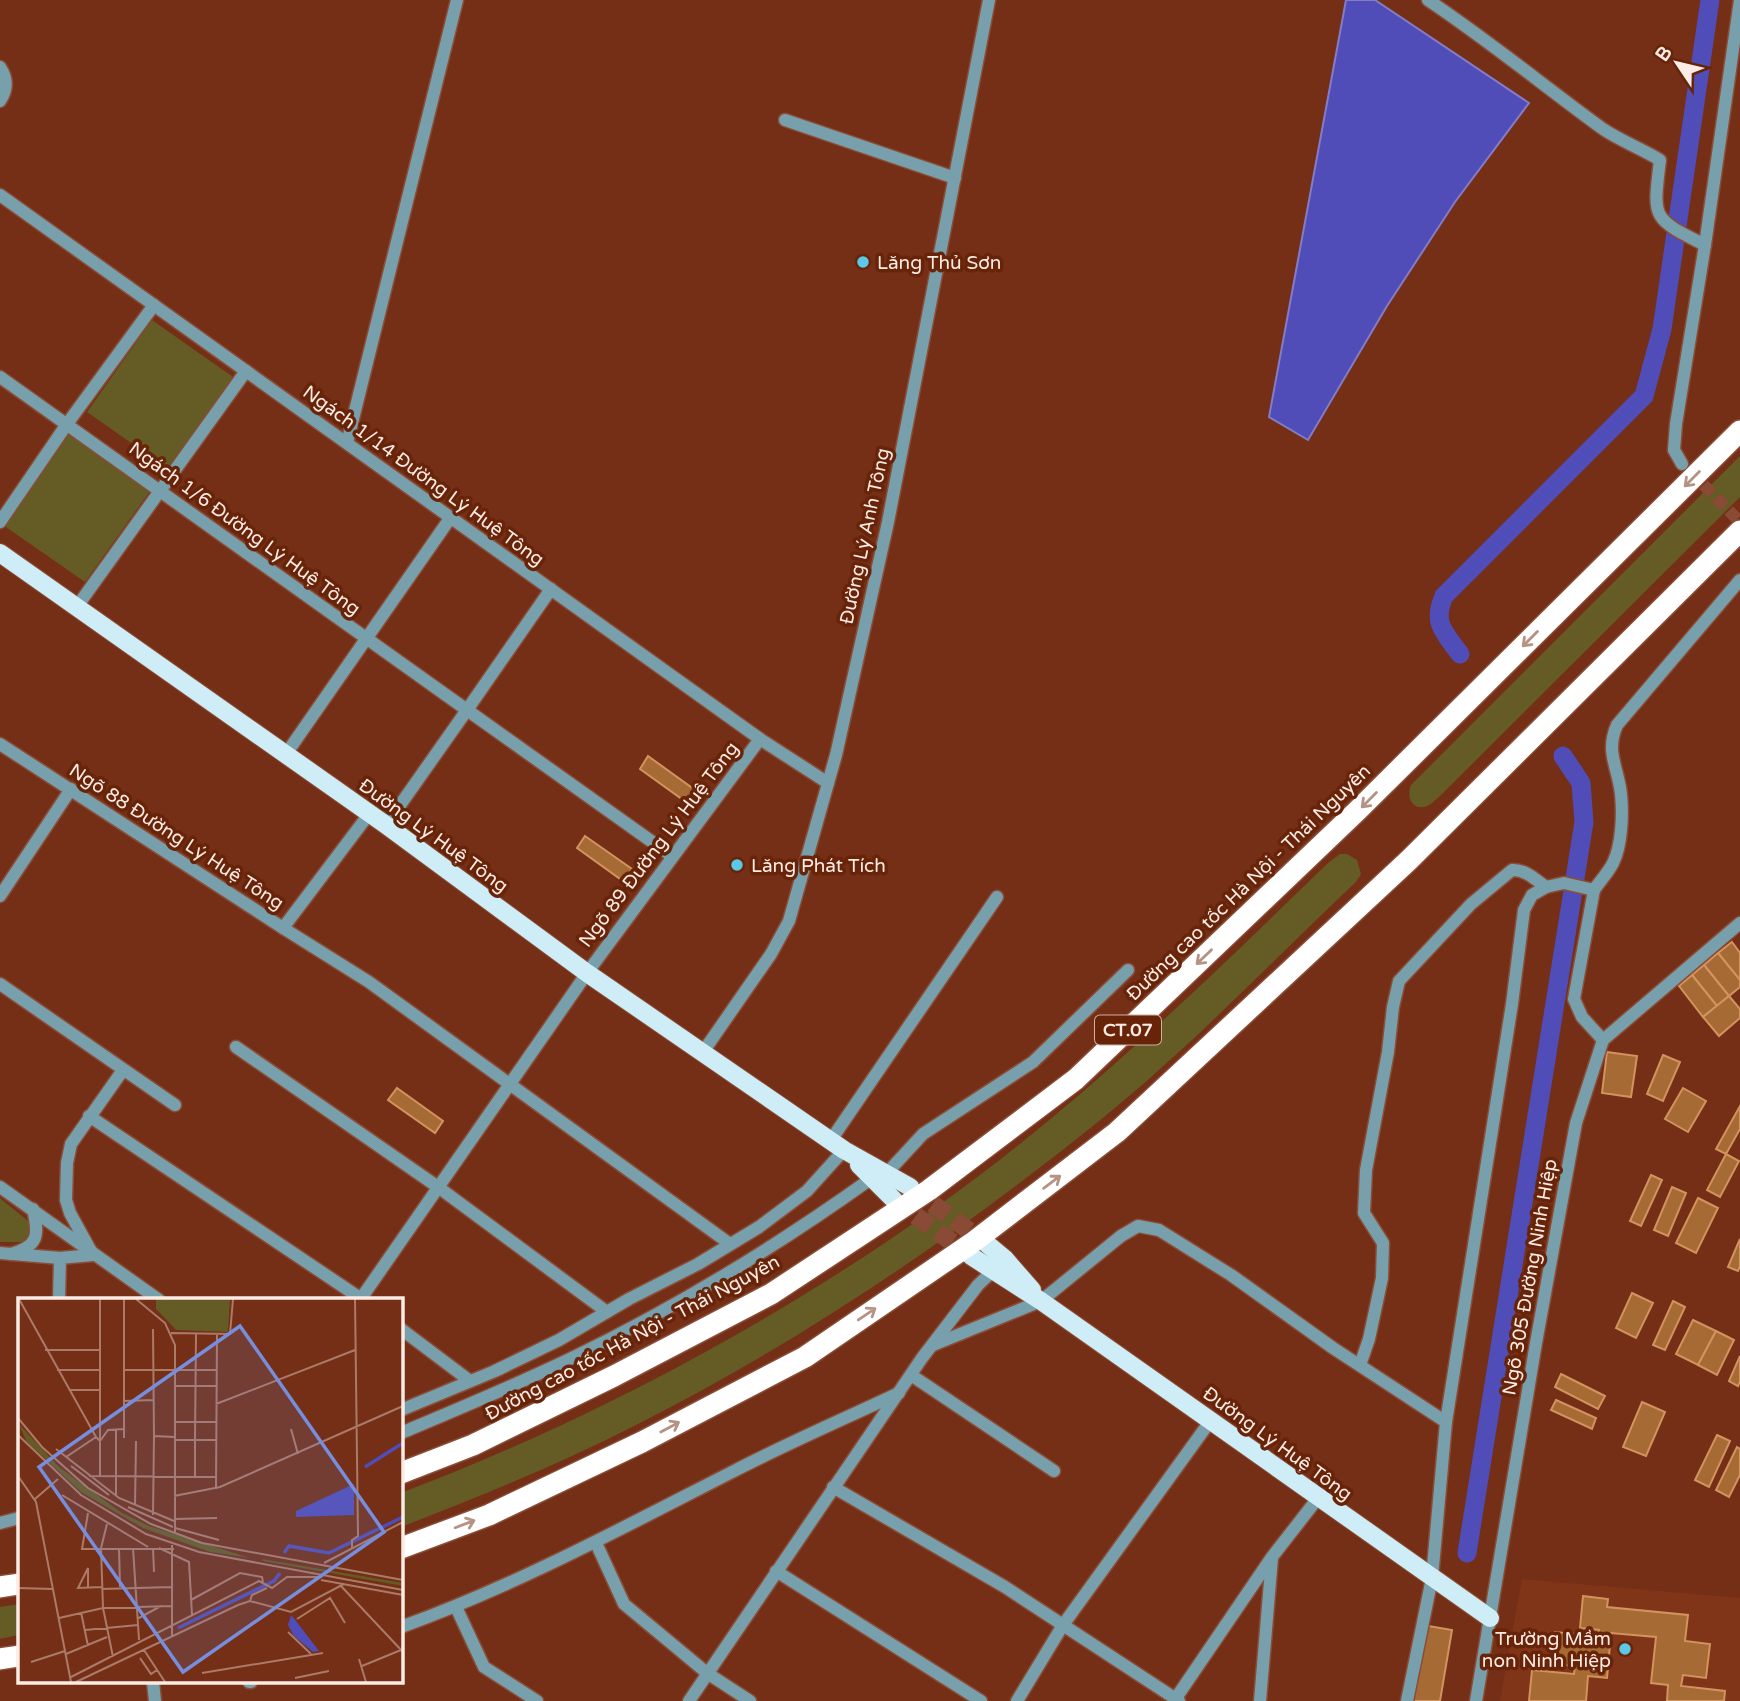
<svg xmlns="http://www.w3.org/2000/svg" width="1740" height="1701" font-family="'Varela Round',sans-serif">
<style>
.built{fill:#813518}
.green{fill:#655b24}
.water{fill:#504db8;stroke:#847cc6;stroke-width:2}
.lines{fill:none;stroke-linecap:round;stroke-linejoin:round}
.canal{stroke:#504db8;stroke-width:19}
.building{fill:#a66a35;stroke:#d3935e;stroke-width:2}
.minor-tunnel{stroke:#894b35;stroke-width:12;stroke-dasharray:12 6;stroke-linecap:butt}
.major-tunnel{stroke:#894b35;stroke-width:18;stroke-dasharray:18 9;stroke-linecap:butt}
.minor-casing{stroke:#8a4d37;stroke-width:15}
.major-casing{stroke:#8a4d37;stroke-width:20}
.highway-casing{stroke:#8a4d37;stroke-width:24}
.minor{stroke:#789fac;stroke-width:12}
.major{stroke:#ceedf7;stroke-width:18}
.highway{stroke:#fff;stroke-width:21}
.oneway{stroke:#b49284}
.poi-dot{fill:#5bc8e7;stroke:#682409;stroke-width:2.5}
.labels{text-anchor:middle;stroke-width:7;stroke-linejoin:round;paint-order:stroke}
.shield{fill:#682409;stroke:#d0afa3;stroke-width:2}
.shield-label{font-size:18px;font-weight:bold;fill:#fdebe5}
.poi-label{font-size:19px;fill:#fdebe5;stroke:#682409;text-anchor:start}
.street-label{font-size:19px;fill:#fdebe5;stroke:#682409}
.inset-river{fill:none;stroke:#504db8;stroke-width:3.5}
.inset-road{fill:none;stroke:#ab7a69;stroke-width:2}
.view{fill:#778ddd;fill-opacity:0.15;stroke:#778ddd;stroke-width:3.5}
.inset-edge{fill:none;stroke:#fdebe5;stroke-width:3.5}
</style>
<rect width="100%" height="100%" fill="#742f16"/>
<polygon class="built" points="1522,1579 1740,1598 1740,1701 1500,1701"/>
<g class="green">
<polygon points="152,320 233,377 168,469 87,412"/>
<polygon points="68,433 150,491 85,582 3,525"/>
<path d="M1740,456V497L1440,796C1435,800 1430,806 1424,807C1410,809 1407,795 1411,785Z"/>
<path d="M1340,854H1347L1357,860L1361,874L1356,882C1271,962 1190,1048 1099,1121C955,1237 802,1341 636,1425C560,1464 481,1496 401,1527V1493C629,1406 860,1277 1048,1121C1146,1040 1237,951 1328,863Z"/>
<polygon points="0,1198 33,1225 33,1231 27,1242 0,1242"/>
<polygon points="19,1604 19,1635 0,1639 0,1607"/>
</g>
<polygon class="water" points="1346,0 1375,0 1529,103 1455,202 1387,306 1308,440 1269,417"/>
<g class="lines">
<g class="canal">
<path d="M1460,654C1444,632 1432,623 1444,596L1644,396L1662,329L1710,0"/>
<polyline points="1467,1553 1584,822 1581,783 1563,756"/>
</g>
</g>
<g class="building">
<polygon points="648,756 695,790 686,802 640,769"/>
<polygon points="585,836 632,869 623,881 577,848"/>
<polygon points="1732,942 1740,953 1740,980 1718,953"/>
<polygon points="1718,953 1740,980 1740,987 1729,996 1704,965"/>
<polygon points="1704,965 1729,996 1717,1006 1692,975"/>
<polygon points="1692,975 1717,1006 1703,1017 1679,986"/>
<polygon points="1729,996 1740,1009 1740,1018 1719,1036 1703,1017"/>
<polygon points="1607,1052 1637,1056 1631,1097 1602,1093"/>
<polygon points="1663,1055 1680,1062 1663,1101 1647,1094"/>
<polygon points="397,1088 443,1121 435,1133 388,1100"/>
<polygon points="1683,1088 1706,1101 1688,1132 1665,1119"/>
<polygon points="1740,1106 1740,1129 1726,1154 1716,1149"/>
<polygon points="1726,1154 1739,1161 1720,1197 1707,1190"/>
<polygon points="1651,1175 1662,1180 1641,1226 1630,1221"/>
<polygon points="1672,1187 1686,1193 1668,1236 1654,1230"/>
<polygon points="1698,1198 1718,1208 1696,1253 1676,1243"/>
<polygon points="1740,1239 1740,1266 1738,1271 1728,1267"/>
<polygon points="1632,1293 1653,1303 1636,1338 1616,1328"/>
<polygon points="1673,1301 1685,1307 1665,1350 1653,1345"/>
<polygon points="1693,1320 1716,1331 1698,1365 1676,1354"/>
<polygon points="1716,1331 1734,1340 1717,1375 1698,1365"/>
<polygon points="1740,1356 1740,1382 1738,1386 1729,1381"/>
<polygon points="1561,1374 1605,1396 1598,1409 1555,1387"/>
<polygon points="1556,1400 1596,1418 1592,1429 1551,1410"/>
<polygon points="1642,1402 1665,1412 1646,1456 1623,1447"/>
<polygon points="1717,1435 1730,1441 1709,1487 1695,1480"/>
<polygon points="1737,1447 1740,1449 1740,1475 1729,1497 1716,1490"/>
<polygon points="1583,1596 1608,1599 1607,1607 1688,1615 1685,1641 1710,1644 1706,1678 1683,1675 1681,1686 1725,1691 1724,1701 1667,1701 1668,1685 1651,1683 1656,1637 1611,1633 1607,1678 1588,1676 1586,1701 1529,1701 1532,1670 1574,1674 1575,1666 1551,1664 1555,1632 1598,1636 1599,1630 1580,1628"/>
<polygon points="1417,1624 1452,1630 1440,1701 1404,1701"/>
</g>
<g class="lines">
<polyline class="minor-tunnel" points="1691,472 1740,522"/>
<g class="major-tunnel">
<polyline points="911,1188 987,1244"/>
<polyline points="894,1200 971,1256"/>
</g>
<defs>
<g id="minor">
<path d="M1428,0C1488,40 1544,86 1603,129C1621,141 1642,149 1660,160C1653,219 1651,218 1705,245"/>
<path d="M0,67C8,79 8,89 0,101"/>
<polyline points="785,120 955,178"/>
<polyline points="0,195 760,739 828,783"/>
<polyline points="0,377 467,710 551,589"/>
<polyline points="347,443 457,0"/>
<polyline points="1682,464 1674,450 1676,424 1705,245 1740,0"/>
<polyline points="0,522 67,424 154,305"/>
<polyline points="76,608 246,371"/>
<polyline points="0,744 283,928 369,814"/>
<polyline points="286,754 451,517"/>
<polyline points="386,825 467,710 672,856"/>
<polyline points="1594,890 1574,999 1582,1017 1603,1040"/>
<polyline points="0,896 71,789"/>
<polyline points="283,928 369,982 730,1244"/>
<polyline points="0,984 175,1105"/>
<polyline points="236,1047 438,1187 607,1312"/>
<polyline points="703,1052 771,954 789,921 836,755 888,522 989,0"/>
<polyline points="89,1116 363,1300"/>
<polyline points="831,1140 997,897"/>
<polyline points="886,1174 923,1134 1033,1062 1128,970"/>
<polyline points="0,1187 159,1300"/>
<polyline points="0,1253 60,1258"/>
<path d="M11,1254C39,1246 39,1235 33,1209"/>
<polyline points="59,1300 60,1258 93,1255 70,1213 66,1200 67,1163 71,1144 123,1070"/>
<polyline points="360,1300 587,973 760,739"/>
<polyline points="401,1329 470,1381"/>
<polyline points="933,1345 1041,1301 1121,1236 1138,1226 1159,1230 1231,1275 1333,1348 1446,1422"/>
<path d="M1360,1365L1369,1339L1382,1278L1383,1243L1364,1213L1366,1170L1388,1052L1393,1007L1399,981L1471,904L1512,870C1525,869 1536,880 1546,887"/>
<polyline points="911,1375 1054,1471"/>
<polyline points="401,1410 495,1371 559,1340 629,1299 698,1264 759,1227 807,1191 844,1150"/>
<path d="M401,1433C458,1409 516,1385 572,1358C677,1307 777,1246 872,1178"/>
<polyline points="833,1487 1005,1587 1179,1701"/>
<polyline points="0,1523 19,1518"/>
<polyline points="596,1543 624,1604 707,1673 750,1701"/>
<polyline points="776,1571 981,1701"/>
<polyline points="456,1607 484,1667 537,1701"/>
<path d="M401,1627C517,1585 624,1527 734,1471C788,1443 844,1419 899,1393"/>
<polyline points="153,1682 155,1701"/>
<polyline points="249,1682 251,1682"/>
<polyline points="689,1701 922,1358 978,1285 997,1267"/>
<polyline points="1017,1701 1063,1625 1211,1420"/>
<polyline points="1174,1701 1272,1557 1318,1498"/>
<polyline points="1260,1701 1272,1558"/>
<path d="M1407,1701L1432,1578L1446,1422L1512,1004L1524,910L1532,895L1546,887L1564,883L1594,890C1600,881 1608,873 1613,863C1622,845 1623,814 1621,794C1618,767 1605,752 1617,725L1740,580"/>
<polyline points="1476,1701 1536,1343 1576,1123 1603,1040 1740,923"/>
</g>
<g id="major">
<polyline points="0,553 386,825 587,973 844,1150 910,1187"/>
<polyline points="859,1165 894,1200"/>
<polyline points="987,1244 1005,1259 1032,1290"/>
<polyline points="971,1256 1041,1301 1490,1618"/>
</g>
<g id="highway">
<polyline points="401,1473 473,1445 614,1376 771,1294 929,1190 1076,1079 1358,810 1740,431"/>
<polyline points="401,1548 489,1515 642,1442 805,1357 972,1243 1117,1132 1409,860 1740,531"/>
<polyline points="0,1587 19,1584"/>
<polyline points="0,1659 19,1656"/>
</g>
</defs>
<use href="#minor" class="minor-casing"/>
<use href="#major" class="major-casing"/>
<use href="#highway" class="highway-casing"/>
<use href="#minor" class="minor"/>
<use href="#major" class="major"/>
<use href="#highway" class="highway"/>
</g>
<defs><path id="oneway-shaft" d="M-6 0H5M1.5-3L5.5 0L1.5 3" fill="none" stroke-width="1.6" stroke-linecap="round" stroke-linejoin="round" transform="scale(1.75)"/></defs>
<g class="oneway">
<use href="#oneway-shaft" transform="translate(1692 479) rotate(135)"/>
<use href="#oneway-shaft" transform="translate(1530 639) rotate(135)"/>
<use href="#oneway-shaft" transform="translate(1369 800) rotate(135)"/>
<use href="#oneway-shaft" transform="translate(1204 957) rotate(136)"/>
<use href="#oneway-shaft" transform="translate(1052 1182) rotate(-37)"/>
<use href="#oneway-shaft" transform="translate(867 1314) rotate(-34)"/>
<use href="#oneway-shaft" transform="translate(670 1427) rotate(-28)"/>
<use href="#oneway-shaft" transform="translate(465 1524) rotate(-21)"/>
</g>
<g class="poi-dot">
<circle cx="863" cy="262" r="7"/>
<circle cx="737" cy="865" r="7"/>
<circle cx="1625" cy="1649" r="7"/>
</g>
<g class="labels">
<rect class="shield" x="1095" y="1015.5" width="66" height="29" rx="5"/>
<g class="shield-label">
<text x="1128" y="1036">CT.07</text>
</g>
<g class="poi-label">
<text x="877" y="269">Lăng Thủ Sơn</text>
<text x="751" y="872">Lăng Phát Tích</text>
<text x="1611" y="1645" text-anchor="end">Trường Mầm<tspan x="1611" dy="22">non Ninh Hiệp</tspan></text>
</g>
<g class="street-label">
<text transform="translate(424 475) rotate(36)" y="7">Ngách 1/14 Đường Lý Huệ Tông</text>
<text transform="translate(245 528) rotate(36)" y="7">Ngách 1/6 Đường Lý Huệ Tông</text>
<text transform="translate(864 536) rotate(-78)" y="7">Đường Lý Anh Tông</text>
<text transform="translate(434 835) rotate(36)" y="7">Đường Lý Huệ Tông</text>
<text transform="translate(177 836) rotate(33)" y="7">Ngõ 88 Đường Lý Huệ Tông</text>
<text transform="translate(658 844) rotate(-53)" y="7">Ngõ 89 Đường Lý Huệ Tông</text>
<text transform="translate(1248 882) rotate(-44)" y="7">Đường cao tốc Hà Nội - Thái Nguyên</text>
<text transform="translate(1529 1277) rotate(-80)" y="7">Ngõ 305 Đường Ninh Hiệp</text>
<text transform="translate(632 1337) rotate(-28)" y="7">Đường cao tốc Hà Nội - Thái Nguyên</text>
<text transform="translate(1278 1443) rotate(36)" y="7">Đường Lý Huệ Tông</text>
</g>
</g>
<g transform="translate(18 1298)">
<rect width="385" height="385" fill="#742f16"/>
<path d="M138,1H212L210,34L158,32L138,11ZM0,125L41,169L104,215L131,228L232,260L192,254L125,230L63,194L9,144ZM244,261L385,285V288L245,263Z" fill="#655b24"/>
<path d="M336,186V217L278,219V213ZM273,317L275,319L301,353L295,354L276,338L270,327Z" fill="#504db8"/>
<path class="inset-river" d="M347,169L385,145M266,255L271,248L311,255L385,219M160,330L256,283L262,275"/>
<path class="inset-road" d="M1,1L78,139M82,1V178M106,1V140M118,1L147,25L157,47V234M135,31L136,138L157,139M153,35L212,36L215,1M178,36L177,142H198M27,52H82M39,72H82M106,72H199M157,88H199M51,92H82M106,103L135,102M198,106L337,52M0,120L24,149L70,190L133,226L184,245L385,282M157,124H198M98,131V198M273,131L280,156M0,137L63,197L128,236L181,254L385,292M157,142H177V178M38,151L101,200L156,223M48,159L78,139L82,143L90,132L106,131M53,168L91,197M0,178L18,204L53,384M71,178L198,179M198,191L199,36M44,197L130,249M156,198L202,189L385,108M17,201L40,181M117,208L118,143M110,209L155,229M70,215L64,251H156M135,217L136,138M157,221L199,220M89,226L83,250L85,310L95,359M157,230L201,242M154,247V338M101,250L102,289M115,250L121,342M135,250L136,274M141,250L171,264L174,317M334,250V242L340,238L337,1M306,265L385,224M303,282L385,297M323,288L385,354M0,290L35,291M70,290V270L60,290L84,289M84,291L154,289M173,302L222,275L244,279L245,284M232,303L234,297L249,290M63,314L70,348M41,320L85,310L154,308M119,321L143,308M279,321L312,300L327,325M67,332L120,327M270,334L293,356M126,352L147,384M48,356L89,339M122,360L133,376L139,372M341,361L348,384M13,364L47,353M344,368L383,352M184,375L305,355M53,379L241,283L254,290L269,279H304M277,380L311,373M58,384L220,307L232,303L273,314L326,286"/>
<path class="view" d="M222,28L366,234L165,374L21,169Z"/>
<rect width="385" height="385" class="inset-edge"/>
</g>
<g transform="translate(1677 63) rotate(305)" stroke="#682409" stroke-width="5" paint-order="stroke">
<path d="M0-5L12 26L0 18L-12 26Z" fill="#fdebe5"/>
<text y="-10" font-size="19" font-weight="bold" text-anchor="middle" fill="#fdebe5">B</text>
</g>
</svg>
